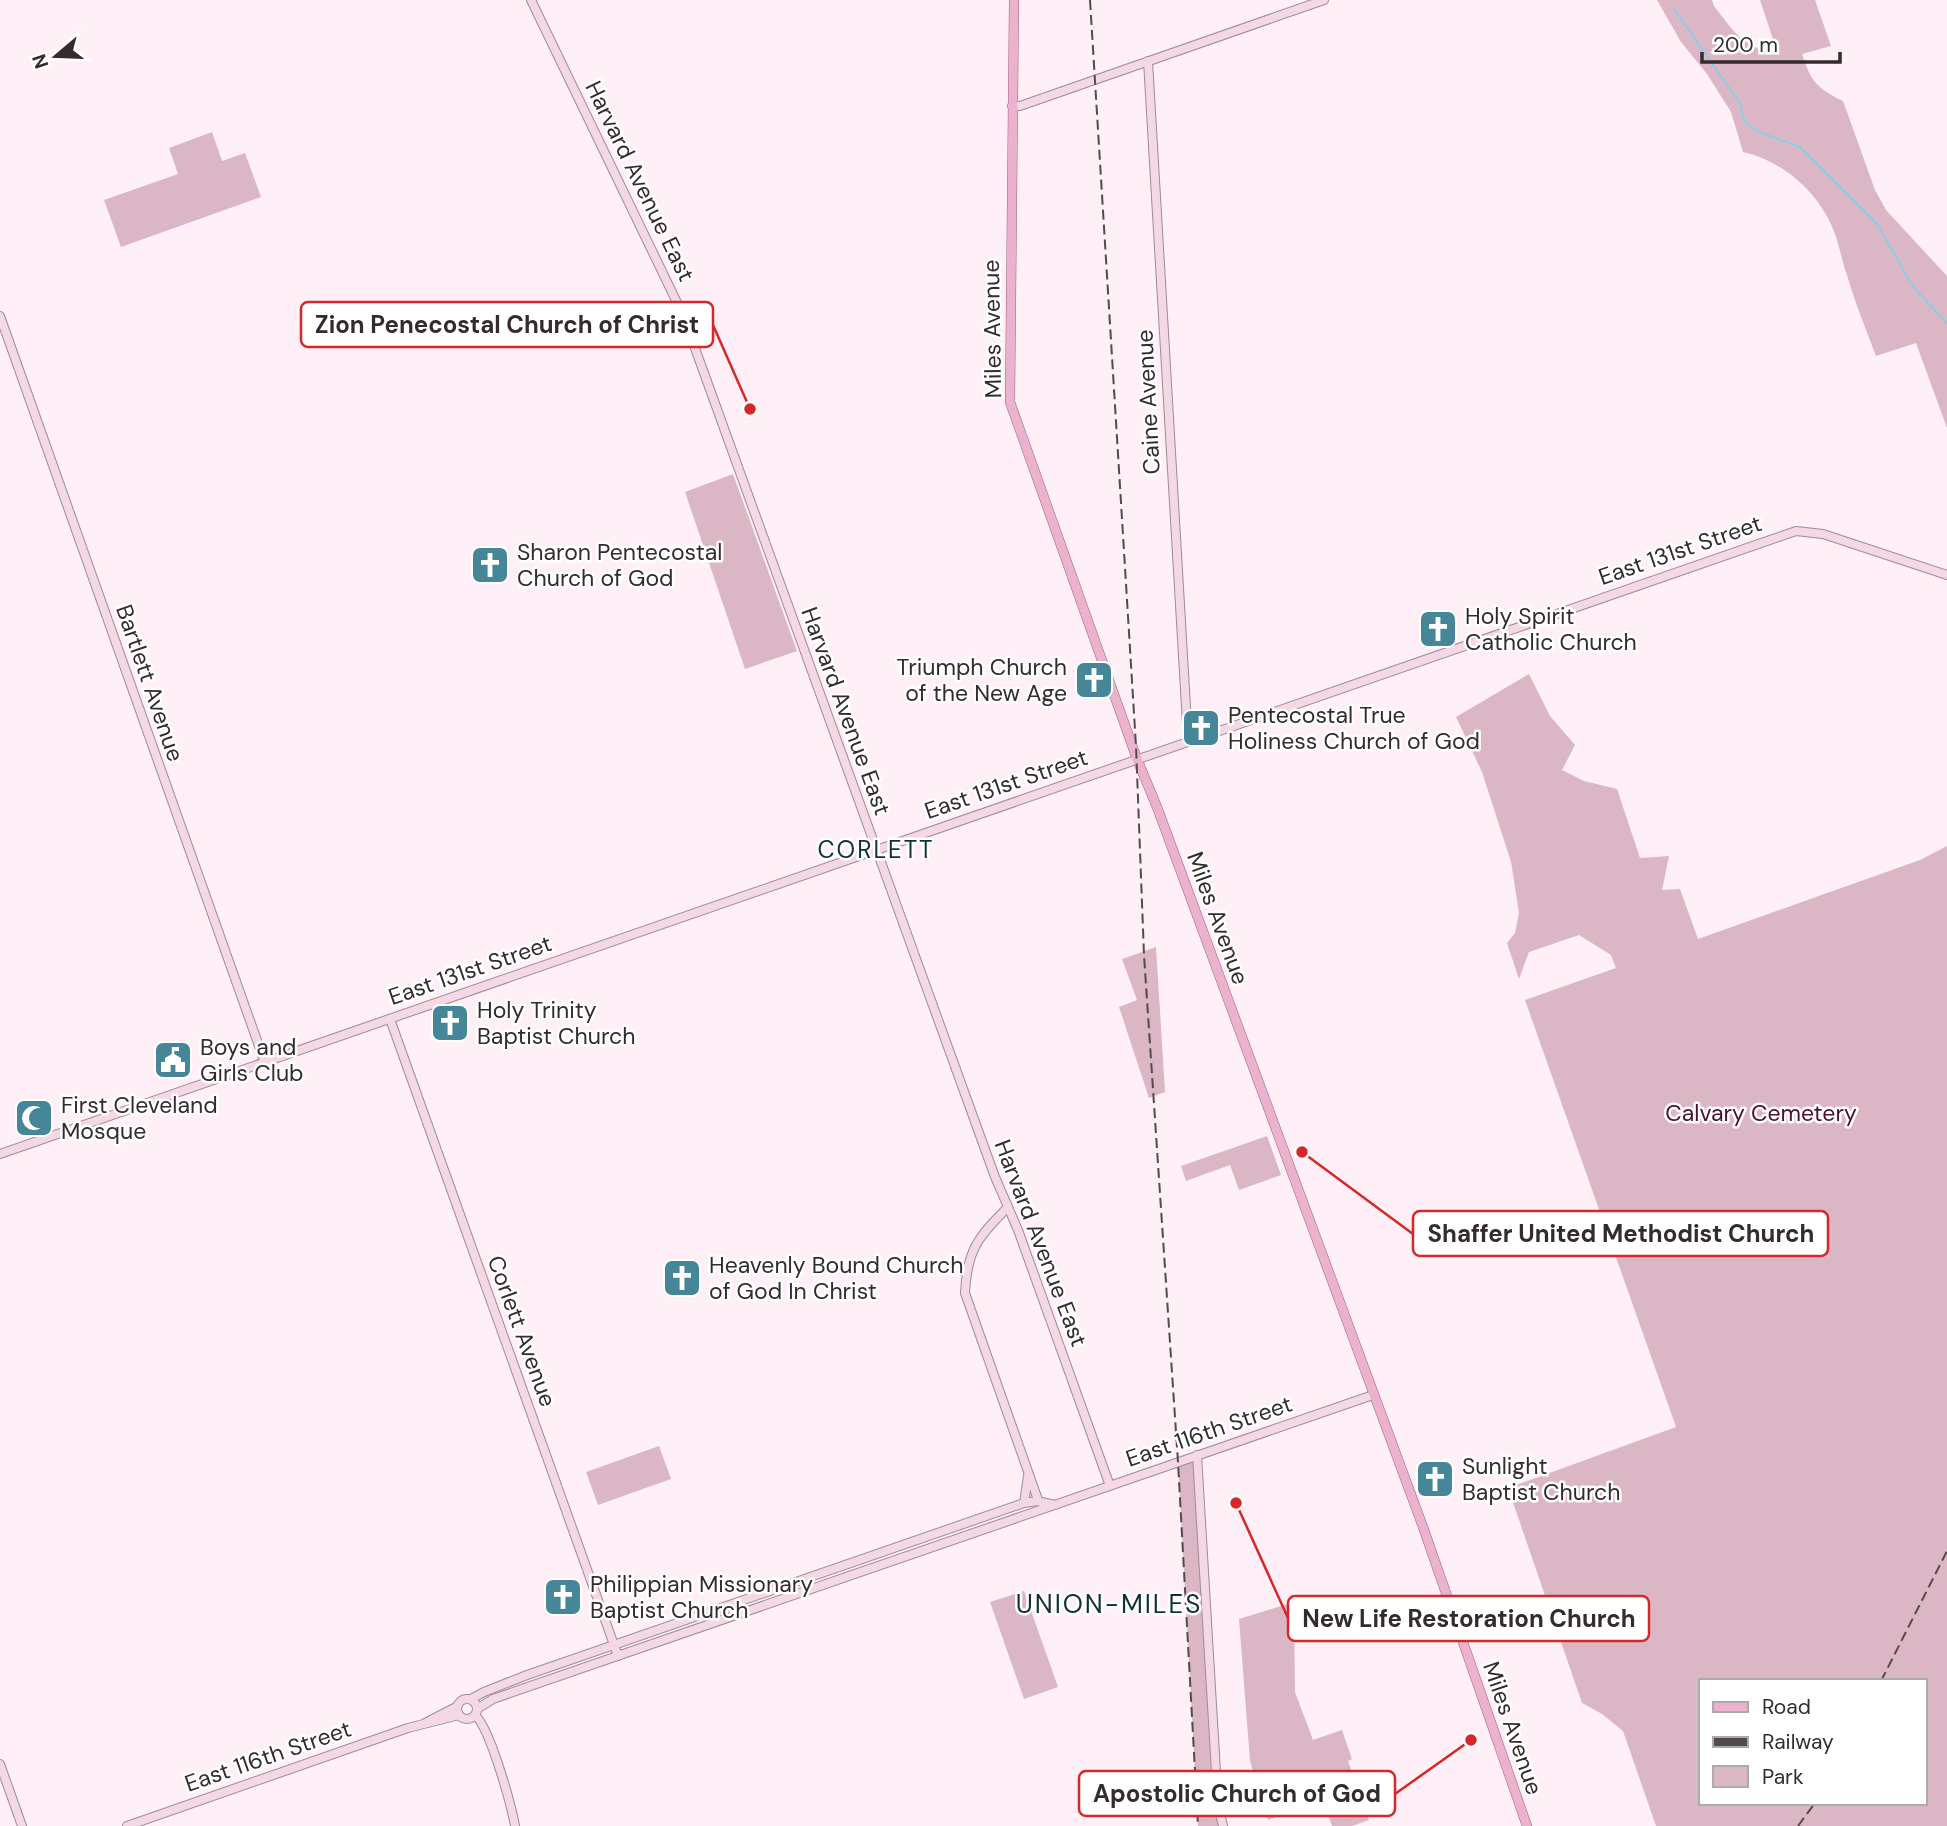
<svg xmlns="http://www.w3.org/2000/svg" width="1947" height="1826" font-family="'DM Sans',sans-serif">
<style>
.green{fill:#dbb7c6;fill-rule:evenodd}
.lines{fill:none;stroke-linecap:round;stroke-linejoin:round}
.stream{stroke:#8bcde1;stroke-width:2}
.secondary-casing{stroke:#9e8c93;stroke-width:10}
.primary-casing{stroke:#a1617f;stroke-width:10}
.secondary{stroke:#f4d8e6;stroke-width:8}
.primary{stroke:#eab2cd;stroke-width:9}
.rail{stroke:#534a4e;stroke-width:2;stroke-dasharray:10 5;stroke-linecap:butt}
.labels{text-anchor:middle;stroke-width:5;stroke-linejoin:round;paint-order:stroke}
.street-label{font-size:23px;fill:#332b2e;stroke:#fff}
.poi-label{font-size:23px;fill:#332b2e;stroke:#fff;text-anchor:start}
.park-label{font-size:23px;fill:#4e0e32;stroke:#fff}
.neighbourhood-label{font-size:24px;letter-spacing:2px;fill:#113039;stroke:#fff}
.quarter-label{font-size:26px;letter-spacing:2px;fill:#113039;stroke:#fff}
.leader{fill:none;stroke:#d62828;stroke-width:2.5}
.callout-dot{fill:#d62828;stroke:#fff;stroke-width:2.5}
.callout{fill:#fff;stroke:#d62828;stroke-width:2.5}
.callout-label{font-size:24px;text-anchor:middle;font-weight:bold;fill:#332b2e}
</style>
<rect width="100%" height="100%" fill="#ffeff6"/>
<g class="green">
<path d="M1657,0H1712L1714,6C1735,33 1742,47 1778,54L1760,0H1815L1831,46L1802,54C1811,82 1817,88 1843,101L1875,190L1886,210L1947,276V428L1916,343L1876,356C1866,329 1855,303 1847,275C1842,262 1840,248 1835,234C1821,194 1784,161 1743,152L1731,112L1707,74L1681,42Z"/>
<polygon points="212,132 222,161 245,153 261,197 121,247 104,200 178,174 169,148"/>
<polygon points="733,474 797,651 745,669 685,492"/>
<path d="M1529,674L1550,716L1575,745L1562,770L1584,781L1617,789L1640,858L1669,856L1662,890L1680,889L1698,939L1920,860L1947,846V1826H1656L1623,1731L1602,1714L1582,1703L1508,1488L1676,1427L1525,1000L1616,968L1611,955L1579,935L1529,952L1519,979L1507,943L1515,933L1519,913L1511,862L1482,772L1456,717ZM1700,1681H1924V1803H1700Z"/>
<polygon points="1156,947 1165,1092 1149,1098 1119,1007 1137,1000 1122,959"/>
<polygon points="1267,1136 1281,1175 1239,1190 1230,1165 1186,1181 1181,1166"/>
<polygon points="659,1446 671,1479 598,1505 586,1472"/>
<polygon points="1197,1455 1223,1826 1198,1826 1178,1462"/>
<polygon points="1024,1591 1058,1687 1024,1699 990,1602"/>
<polygon points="1294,1602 1295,1692 1313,1740 1342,1730 1352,1759 1348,1761 1369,1820 1352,1826 1332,1826 1323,1801 1268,1820 1250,1761 1239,1619"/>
</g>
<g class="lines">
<polyline class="stream" points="1674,9 1739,102 1745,122 1757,131 1800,147 1877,224 1913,287 1947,323"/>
<defs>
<g id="secondary">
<polyline points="531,0 683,315 995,1177 1018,1230 1110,1486"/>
<polyline points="1148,61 1188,741"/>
<polyline points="1012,106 1020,106 1324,0"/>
<polyline points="0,316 265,1063"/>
<polyline points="390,1019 618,1656"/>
<polyline points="0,1154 1796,531 1823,534 1947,575"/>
<path d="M1008,1207C978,1237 967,1250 965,1293L1037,1497"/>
<polyline points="1197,1455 1218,1805 1223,1826"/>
<polyline points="1024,1503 1028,1476"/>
<circle cx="467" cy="1709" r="10"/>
<polyline points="471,1699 484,1692 527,1675 1024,1503 1037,1501 1055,1505"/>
<polyline points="477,1709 493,1699 1373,1395"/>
<path d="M475,1715C490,1728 511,1804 515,1826"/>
<polyline points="425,1723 456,1707"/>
<polyline points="0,1764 22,1826"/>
<polyline points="127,1826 408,1728 459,1715"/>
</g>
<polyline id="primary" points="1014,0 1010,402 1137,759 1157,807 1423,1527 1527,1826"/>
</defs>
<use href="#secondary" class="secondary-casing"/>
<use href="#primary" class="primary-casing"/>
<use href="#secondary" class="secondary"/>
<use href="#primary" class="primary"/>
<g class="rail">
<polyline points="1090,0 1136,746 1144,955 1178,1462 1198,1826"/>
<polyline points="1881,1681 1947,1551"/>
<polyline points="1798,1826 1815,1803"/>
</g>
</g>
<defs>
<symbol id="church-square" viewBox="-11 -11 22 22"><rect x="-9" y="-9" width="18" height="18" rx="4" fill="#458699" stroke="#fff"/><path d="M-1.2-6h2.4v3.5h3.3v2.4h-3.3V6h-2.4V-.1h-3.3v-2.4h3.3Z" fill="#fff"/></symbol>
<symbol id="civic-square" viewBox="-11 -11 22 22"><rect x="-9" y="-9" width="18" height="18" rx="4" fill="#458699" stroke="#fff"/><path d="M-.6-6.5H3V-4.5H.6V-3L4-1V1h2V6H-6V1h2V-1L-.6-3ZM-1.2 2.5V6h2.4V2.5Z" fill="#fff"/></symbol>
<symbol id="mosque-square" viewBox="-11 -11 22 22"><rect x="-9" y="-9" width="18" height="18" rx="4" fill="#458699" stroke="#fff"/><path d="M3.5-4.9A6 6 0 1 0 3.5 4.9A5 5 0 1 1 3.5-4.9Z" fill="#fff"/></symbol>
</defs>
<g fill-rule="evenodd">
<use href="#church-square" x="468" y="543" width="44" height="44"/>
<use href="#church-square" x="1416" y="607" width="44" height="44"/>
<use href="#church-square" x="1072" y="658" width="44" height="44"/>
<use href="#church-square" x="1179" y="706" width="44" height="44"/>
<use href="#church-square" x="428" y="1001" width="44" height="44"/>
<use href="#civic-square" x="151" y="1038" width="44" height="44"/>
<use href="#mosque-square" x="12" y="1096" width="44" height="44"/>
<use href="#church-square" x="660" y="1256" width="44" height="44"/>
<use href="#church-square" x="1413" y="1457" width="44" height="44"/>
<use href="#church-square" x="541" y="1575" width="44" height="44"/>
</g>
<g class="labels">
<g class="street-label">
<text transform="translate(640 181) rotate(64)" y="8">Harvard Avenue East</text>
<text transform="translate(992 329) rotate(-91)" y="8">Miles Avenue</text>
<text transform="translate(1148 402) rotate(-93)" y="8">Caine Avenue</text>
<text transform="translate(1680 550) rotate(-19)" y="8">East 131st Street</text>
<text transform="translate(150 683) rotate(71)" y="8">Bartlett Avenue</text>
<text transform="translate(846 711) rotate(70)" y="8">Harvard Avenue East</text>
<text transform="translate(1006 784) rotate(-19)" y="8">East 131st Street</text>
<text transform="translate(1218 918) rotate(70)" y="8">Miles Avenue</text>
<text transform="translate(470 970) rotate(-19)" y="8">East 131st Street</text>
<text transform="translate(1041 1243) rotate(69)" y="8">Harvard Avenue East</text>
<text transform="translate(522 1331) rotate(70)" y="8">Corlett Avenue</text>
<text transform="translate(1209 1431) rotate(-19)" y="8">East 116th Street</text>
<text transform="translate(1513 1728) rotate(71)" y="8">Miles Avenue</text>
<text transform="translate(268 1756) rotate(-19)" y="8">East 116th Street</text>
</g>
<g class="poi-label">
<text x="517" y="560">Sharon Pentecostal<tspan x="517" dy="26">Church of God</tspan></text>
<text x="1465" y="624">Holy Spirit<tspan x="1465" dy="26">Catholic Church</tspan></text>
<text x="1067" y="675" text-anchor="end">Triumph Church<tspan x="1067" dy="26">of the New Age</tspan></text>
<text x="1228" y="723">Pentecostal True<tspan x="1228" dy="26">Holiness Church of God</tspan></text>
<text x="477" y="1018">Holy Trinity<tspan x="477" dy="26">Baptist Church</tspan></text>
<text x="200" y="1055">Boys and<tspan x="200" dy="26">Girls Club</tspan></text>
<text x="61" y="1113">First Cleveland<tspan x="61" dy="26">Mosque</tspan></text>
<text x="709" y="1273">Heavenly Bound Church<tspan x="709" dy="26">of God In Christ</tspan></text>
<text x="1462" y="1474">Sunlight<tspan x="1462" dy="26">Baptist Church</tspan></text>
<text x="590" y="1592">Philippian Missionary<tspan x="590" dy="26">Baptist Church</tspan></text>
</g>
<g class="park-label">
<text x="1761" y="1121">Calvary Cemetery</text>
</g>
<g class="neighbourhood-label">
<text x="876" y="858">CORLETT</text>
</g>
<g class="quarter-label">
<text x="1109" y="1613">UNION-MILES</text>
</g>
</g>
<path class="leader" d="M750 409L713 325M1302 1152L1413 1234M1236 1503L1288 1618M1471 1740L1395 1794"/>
<g class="callout-dot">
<circle cx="750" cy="409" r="7"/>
<circle cx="1302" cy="1152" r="7"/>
<circle cx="1236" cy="1503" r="7"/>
<circle cx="1471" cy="1740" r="7"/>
</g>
<g class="callout">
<rect x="301" y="302" width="412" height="45" rx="7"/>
<rect x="1413" y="1211" width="415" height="45" rx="7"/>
<rect x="1288" y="1596" width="361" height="45" rx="7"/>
<rect x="1079" y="1771" width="316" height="45" rx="7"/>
</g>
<g class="callout-label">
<text x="507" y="333">Zion Penecostal Church of Christ</text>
<text x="1621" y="1242">Shaffer United Methodist Church</text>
<text x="1469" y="1627">New Life Restoration Church</text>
<text x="1237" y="1802">Apostolic Church of God</text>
</g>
<rect x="1699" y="1679" width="228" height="126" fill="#ffffff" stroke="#adaaab" stroke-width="2"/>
<rect x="1713" y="1702" width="35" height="10" fill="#eab2cd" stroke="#adaaab" stroke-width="2"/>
<text x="1762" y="1714" font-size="21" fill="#332b2e">Road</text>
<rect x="1713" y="1737" width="35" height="10" fill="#534a4e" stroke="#adaaab" stroke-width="2"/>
<text x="1762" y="1749" font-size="21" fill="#332b2e">Railway</text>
<rect x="1713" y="1766" width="35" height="21" fill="#dbb7c6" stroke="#adaaab" stroke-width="2"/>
<text x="1762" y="1784" font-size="21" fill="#332b2e">Park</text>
<g transform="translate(56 56) rotate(251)" stroke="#ffffff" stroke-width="5" paint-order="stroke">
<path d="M0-5L12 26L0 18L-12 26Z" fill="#332b2e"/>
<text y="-10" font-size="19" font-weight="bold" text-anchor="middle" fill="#332b2e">N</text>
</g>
<path d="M1702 52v10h138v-10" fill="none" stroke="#332b2e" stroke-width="3.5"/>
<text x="1713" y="52" font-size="21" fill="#332b2e" stroke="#ffffff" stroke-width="5" paint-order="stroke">200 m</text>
</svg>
